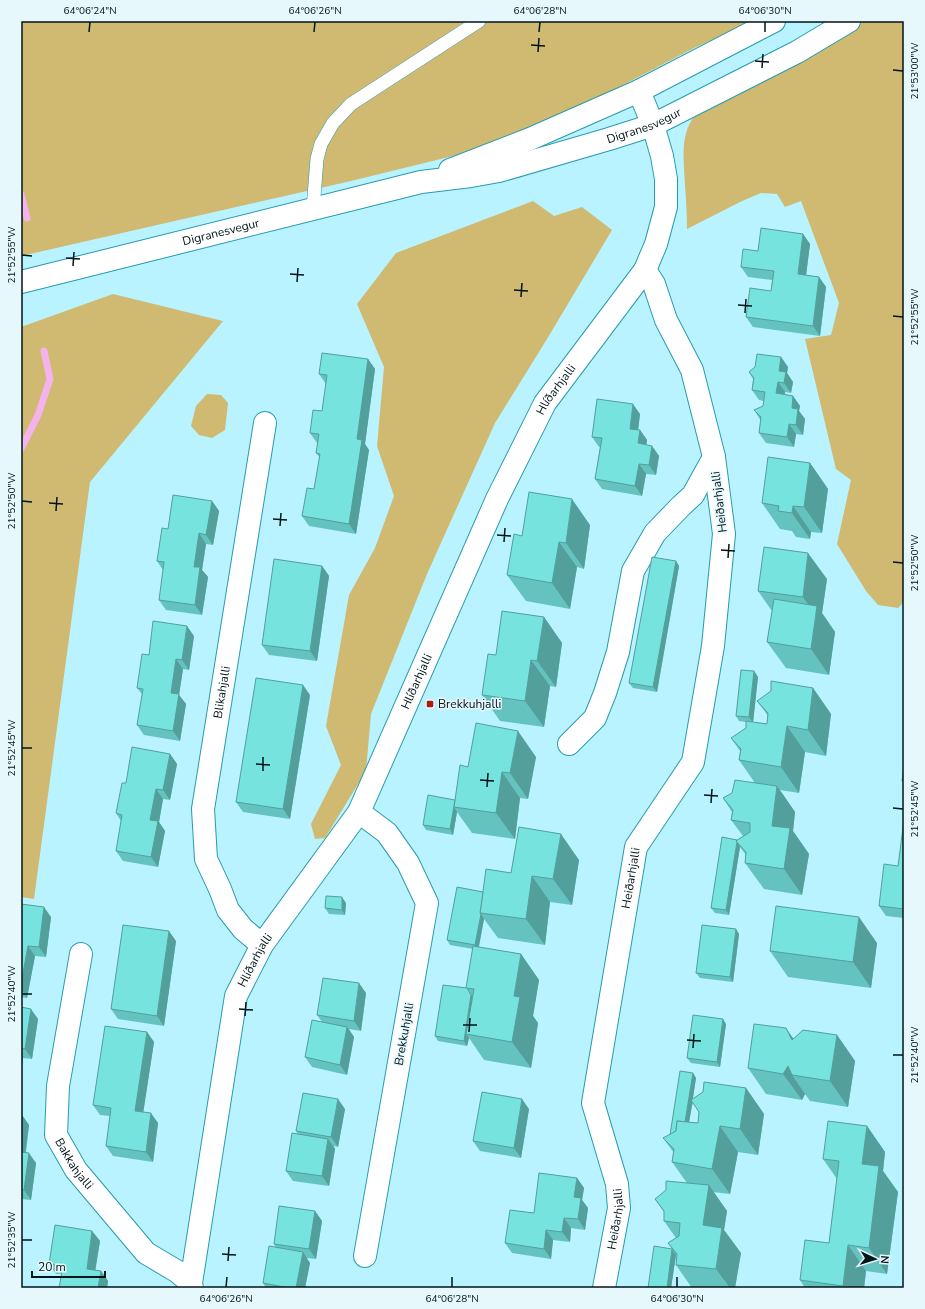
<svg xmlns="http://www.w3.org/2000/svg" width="925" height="1309" font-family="'Nunito Sans',sans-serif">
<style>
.green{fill:#d0b970}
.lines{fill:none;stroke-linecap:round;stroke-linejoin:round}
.stream{stroke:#f4b3ea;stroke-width:7}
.service-casing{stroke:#289bae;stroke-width:14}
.minor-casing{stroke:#289bae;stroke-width:24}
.tertiary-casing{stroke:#289bae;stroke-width:24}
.service{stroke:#fff;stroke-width:13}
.minor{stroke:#fff;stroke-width:22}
.tertiary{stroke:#fff;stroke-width:22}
.wall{fill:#65c3bf;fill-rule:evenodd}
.shaded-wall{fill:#539f9b}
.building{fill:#76e3de;stroke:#539f9b}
.ticks{fill:none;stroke:#01151a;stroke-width:1.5}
.poi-dot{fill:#ad1f05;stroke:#e6f8fc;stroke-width:1.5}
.labels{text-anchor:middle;stroke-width:3;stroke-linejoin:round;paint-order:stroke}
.street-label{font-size:12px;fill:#01151a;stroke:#e6f8fc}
.poi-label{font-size:12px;fill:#01151a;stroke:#e6f8fc;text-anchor:start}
.neatline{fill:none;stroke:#01151a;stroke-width:1.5}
.ticks-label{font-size:10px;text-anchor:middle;fill:#01151a}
</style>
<rect width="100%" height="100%" fill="#b9f3ff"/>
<g class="green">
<polygon points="21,21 755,21 696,47 596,99 509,138 457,155 351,181 21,256"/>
<path d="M865,21H904V602L898,608L878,605L866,591L837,544L851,480L836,469L805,339L831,335L839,303L801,201L785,207L777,194L761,193L742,201L687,229C687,214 686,200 685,185C684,161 679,134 696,114Z"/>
<polygon points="533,201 554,216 582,207 612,230 547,339 495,423 427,574 371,714 366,771 325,838 315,839 311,824 341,765 326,726 349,595 375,548 394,496 377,446 384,367 357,304 396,253"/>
<polygon points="113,294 223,321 90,482 34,899 21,897 21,327"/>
<polygon points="207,394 221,395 228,403 225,430 212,438 199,435 191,426 196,406"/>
</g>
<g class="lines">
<g class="stream">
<polyline points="21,194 27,218"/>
<polyline points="21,449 38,415 50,379 44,351"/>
</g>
<defs>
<polyline id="service" points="313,209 317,159 321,144 333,123 351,104 479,21"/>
<g id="minor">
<polyline points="569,744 595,718 605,693 618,652 633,571 655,533 681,506 693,495 714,457"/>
<polyline points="359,812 387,833 408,863 427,903 365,1256"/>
<path id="s1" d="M262,945L243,929L228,910L220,889L206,859L203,809L265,423"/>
<path id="s2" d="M81,954L58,1086L56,1135L76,1170L146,1253L178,1272L191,1283"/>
<path id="s3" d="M604,1288L619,1208L617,1184L593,1103L636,847L693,762L713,646L724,534L714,457L692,370L666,320L654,284L645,270"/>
</g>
<g id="tertiary">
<polyline points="450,170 530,139 639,91 774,21"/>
<path id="s4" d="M21,282L421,182L471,176L499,171L609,139L653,125L797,52L849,21"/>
<path id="s5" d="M192,1288L191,1283L236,996L262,945L359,812L497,499L545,403L645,270L656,244L666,207V179L662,156L653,125L639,91"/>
</g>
</defs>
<use href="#service" class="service-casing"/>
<use href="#minor" class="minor-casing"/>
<use href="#tertiary" class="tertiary-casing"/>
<use href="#service" class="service"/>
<use href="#minor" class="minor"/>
<use href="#tertiary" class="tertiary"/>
</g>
<g class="wall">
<polygon points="803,234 810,244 806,275 819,277 826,287 820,336 753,327 746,317 771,291 772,280 748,277 741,267 758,251"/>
<polygon points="781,357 788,367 787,373 793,382 791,393 785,392 785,394 793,396 800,406 799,411 805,419 803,435 796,434 794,447 766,443 759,433 761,421 754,410 763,406 764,401 759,400 752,390 753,379 749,372"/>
<polygon points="368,359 375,369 365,444 369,450 356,534 309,526 302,516 314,489 320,458 316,453 318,443 317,443 310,433 322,411 326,384 319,374"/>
<polygon points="640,414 638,430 640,430 647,440 646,445 652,446 659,456 656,475 646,474 642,496 602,489 595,479 600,447 599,447 592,437"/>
<polygon points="810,463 828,489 822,533 811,532 810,539 796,537 792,531 780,529 762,503"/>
<polygon points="212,501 219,511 213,545 206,544 202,570 208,577 202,615 166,610 159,600 163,570 157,561 168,529"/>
<polygon points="590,525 584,569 577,567 570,609 526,601 507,575 522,536"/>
<polygon points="676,561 679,566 657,692 633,688 629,683"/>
<polygon points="322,566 329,576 317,661 269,655 262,645"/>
<polygon points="827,579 822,613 835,632 829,675 786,668 767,642 772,611 758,591"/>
<polygon points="544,617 562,643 556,687 550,686 544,727 500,721 482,695 496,655"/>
<polygon points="194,636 189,670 183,669 179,695 186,704 180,741 144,735 137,725 142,694 137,688 149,655"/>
<polygon points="754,671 758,677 753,722 767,724 768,716 757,701 813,688 831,714 826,756 805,752 799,793 780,790 795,812 793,831 809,854 802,895 764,889 745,863 746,855 740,847 729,915 715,913 711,908 737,840 743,836 731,820 732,812 723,798 755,783 739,760 740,751 731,738 746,728 746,722 739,721 736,716"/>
<polygon points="310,695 290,819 243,812 236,802"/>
<polygon points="170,754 177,764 170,800 163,799 159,822 165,831 158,867 123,861 116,851 121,821 116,813 126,783"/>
<polygon points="536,757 528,799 520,798 515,839 472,833 457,812 453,835 426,830 423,825 455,800 468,767"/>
<polygon points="904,820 904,918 886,916 879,906 898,866"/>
<polygon points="579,860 572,905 550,902 545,945 498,938 484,919 479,947 521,954 539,980 533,1016 538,1023 531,1068 484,1060 469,1038 467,1046 438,1041 435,1036 467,988 473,949 450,945 447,940 483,892 511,873"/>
<polygon points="346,903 345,915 329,914 325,908"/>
<polygon points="21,904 51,917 46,957 35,956 27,998 21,997"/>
<polygon points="739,934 733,982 700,978 696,973"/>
<polygon points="176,941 164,1026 118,1019 111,1009"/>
<polygon points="877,943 871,988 788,977 770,951"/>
<polygon points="366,993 361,1031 349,1029 354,1037 347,1075 312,1067 305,1057 322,1022 317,1015"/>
<polygon points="21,1007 38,1019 32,1059 23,1058 21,1071"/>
<polygon points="726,1024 720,1067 691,1063 687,1058"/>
<polygon points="786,1028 793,1039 837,1035 855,1061 848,1107 810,1101 805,1094 802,1100 766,1094 748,1068"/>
<polygon points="147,1032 154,1042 143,1112 158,1123 153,1162 113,1156 106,1146 110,1116 100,1115 93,1105"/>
<path d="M693,1073L696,1078L693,1098L746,1088L764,1114L758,1155L738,1152L730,1194L713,1192L727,1211L724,1230L741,1253L735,1288H692L676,1265L677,1255H676L671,1288H648L672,1249L668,1243L676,1238L664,1221V1212L655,1199L687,1183L672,1162L674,1153L663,1138L670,1135ZM693,1102L699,1112L698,1123L689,1122Z"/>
<polygon points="345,1109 338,1147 334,1146 335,1149 329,1186 293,1181 286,1171 298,1134 296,1131"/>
<polygon points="529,1109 521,1158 480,1151 473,1141"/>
<polygon points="21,1115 22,1115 29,1125 26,1153 36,1163 31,1200 21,1199"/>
<polygon points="867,1126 885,1152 883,1171 898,1192 887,1274 866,1271 864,1288 805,1288 800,1280 829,1243 837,1179 823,1159"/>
<polygon points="577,1178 584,1188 582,1200 588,1208 585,1230 571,1228 570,1242 553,1240 551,1259 512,1253 505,1243 534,1213"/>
<polygon points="315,1211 322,1221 316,1259 306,1258 310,1263 305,1288 266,1288 263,1283 276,1248 274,1244"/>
<polygon points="92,1231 100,1241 95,1270 101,1271 108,1281 107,1288 59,1288 62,1274 56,1274 49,1264"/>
</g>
<g class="shaded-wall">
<polygon points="803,234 810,244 805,284 798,274"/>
<polygon points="819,277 826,287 820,336 813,326"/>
<polygon points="781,357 788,367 787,373 793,382 791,393 784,383 779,371"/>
<polygon points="368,359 375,369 365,444 369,450 356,534 349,524 357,439"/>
<polygon points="778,382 785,392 783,403 776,393"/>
<polygon points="793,396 800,406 799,411 805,419 803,435 796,425 792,408"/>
<polygon points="633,404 640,414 637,439 630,429"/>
<polygon points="789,424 796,434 794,447 787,437"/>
<polygon points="640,430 647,440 645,453 638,443"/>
<polygon points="652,446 659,456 656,475 649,465"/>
<polygon points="810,463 828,489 822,533 804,507"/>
<polygon points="639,464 646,474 642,496 635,486"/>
<polygon points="572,499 590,525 584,569 566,543"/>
<polygon points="212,501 219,511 213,545 206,535"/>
<polygon points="793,506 811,532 810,539 792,513"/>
<polygon points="199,533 206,544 202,570 208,577 202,615 195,605 194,567"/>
<polygon points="559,542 577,567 570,609 552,583"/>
<polygon points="808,553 827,579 822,613 835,632 829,675 811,649 816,616 803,597"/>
<polygon points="676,561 679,566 657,692 653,687"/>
<polygon points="322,566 329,576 317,661 310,651"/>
<polygon points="544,617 562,643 556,687 537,661"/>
<polygon points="187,626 194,636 189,670 182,660"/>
<polygon points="176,659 183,669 179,695 186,704 180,741 173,731 171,693"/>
<polygon points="531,660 550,686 544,727 525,701"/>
<polygon points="754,671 758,677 753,723 749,717"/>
<polygon points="303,685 310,695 290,819 283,809"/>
<polygon points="813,688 831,714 826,756 808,730"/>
<polygon points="787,726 805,752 799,793 781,767"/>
<polygon points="518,731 536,757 528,799 510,773"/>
<polygon points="170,754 177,764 170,800 163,790"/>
<polygon points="502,772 520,798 515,839 496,813"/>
<polygon points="777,786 795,812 793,831 809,854 802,895 784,869 772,826"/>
<polygon points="156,789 163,799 159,822 165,831 158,867 151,857 150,820"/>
<polygon points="455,800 454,807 457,812 453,835 450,829"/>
<polygon points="561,834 579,860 572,905 553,879"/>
<polygon points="737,842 740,847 729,915 726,910"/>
<polygon points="532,876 550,902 545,945 526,919"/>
<polygon points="342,897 346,903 345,915 342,910"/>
<polygon points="44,907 51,917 46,957 39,947"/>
<polygon points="481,914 484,919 478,950 475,945"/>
<polygon points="859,917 877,943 871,988 853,962"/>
<polygon points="736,929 739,934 733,982 730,977"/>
<polygon points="169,931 176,941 164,1026 157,1016"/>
<polygon points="28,946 35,956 27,998 21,989 21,984"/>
<polygon points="521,954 539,980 533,1016 538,1023 531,1068 512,1042 514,996"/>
<polygon points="359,983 366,993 361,1031 354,1021"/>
<polygon points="471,995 475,1000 466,1034 469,1038 467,1046 464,1041"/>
<polygon points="31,1009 38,1019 32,1059 25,1049"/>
<polygon points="723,1019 726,1024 720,1067 717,1062"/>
<polygon points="347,1027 354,1037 347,1075 340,1065"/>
<polygon points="786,1028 804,1054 792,1040"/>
<polygon points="147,1032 154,1042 142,1121 135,1111"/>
<polygon points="837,1035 855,1061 848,1107 830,1081"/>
<polygon points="21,1055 23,1058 21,1071"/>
<polygon points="788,1066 792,1075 805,1094 802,1100 783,1074"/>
<polygon points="693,1073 696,1078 685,1148 682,1143"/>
<polygon points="746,1088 764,1114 758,1155 740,1129"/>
<polygon points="338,1099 345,1109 338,1147 331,1137"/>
<polygon points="522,1099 529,1109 521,1158 514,1148"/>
<polygon points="151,1113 158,1123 153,1162 146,1152"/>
<polygon points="22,1115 29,1125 24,1162 21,1157 21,1125"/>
<polygon points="720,1126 738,1152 730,1194 712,1169"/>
<polygon points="867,1126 885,1152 883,1171 898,1192 887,1274 869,1248 862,1164"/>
<polygon points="328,1139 335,1149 329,1186 322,1176"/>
<polygon points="29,1153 36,1163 31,1200 24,1190"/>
<polygon points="577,1178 584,1188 582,1200 588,1208 585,1230 578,1219 574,1197"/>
<polygon points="709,1185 727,1211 724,1230 741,1253 735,1288 730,1288 716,1269 703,1225"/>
<polygon points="315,1211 322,1221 316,1259 309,1249"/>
<polygon points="564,1218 571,1228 570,1242 562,1232"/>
<polygon points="546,1230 553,1240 551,1259 544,1249"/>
<polygon points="92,1231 100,1241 94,1279 87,1269"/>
<polygon points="848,1245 866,1271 864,1288 845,1288 843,1286"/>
<polygon points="672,1250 676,1255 671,1288 667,1288"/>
<polygon points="303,1252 310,1263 305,1288 296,1288"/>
<polygon points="101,1271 108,1281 107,1288 98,1288"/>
</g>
<g class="building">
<polygon points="761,228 803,234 798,274 819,277 813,326 746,317 750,288 771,291 774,271 741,267 743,249 758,251"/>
<polygon points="322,353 368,359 357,439 362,440 349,524 302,516 307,488 314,489 320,454 316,453 319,434 310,433 313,410 322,411 327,375 319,374"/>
<polygon points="757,354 781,357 779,371 786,372 784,383 778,382 776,393 793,396 792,408 798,409 796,425 789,424 787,437 759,433 761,417 754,410 763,406 765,392 752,390 754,378 749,372 755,367"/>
<polygon points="597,399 633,404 630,429 640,430 638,443 652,446 649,465 639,464 635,486 595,479 602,438 592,437"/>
<polygon points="768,457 810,463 804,507 793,506 792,513 778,511 779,506 762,503"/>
<polygon points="529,492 572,499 566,543 559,542 552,583 507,575 514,534 522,536"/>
<polygon points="173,495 212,501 206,535 199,533 194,567 200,567 195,605 159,600 164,562 157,561 162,528 168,529"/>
<polygon points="764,547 808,553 803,597 758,591"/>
<polygon points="652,557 676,561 653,687 629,683"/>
<polygon points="274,559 322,566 310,651 262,645"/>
<polygon points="774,599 817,606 811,649 767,642"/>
<polygon points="502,611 544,617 537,661 531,660 525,701 482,695 488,654 496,655"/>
<polygon points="153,621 187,626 182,660 176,659 171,693 179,694 173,731 137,725 143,689 137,688 142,654 149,655"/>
<polygon points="741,670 754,671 749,717 736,716"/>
<polygon points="256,678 303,685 283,809 236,802"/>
<polygon points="771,681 813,688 808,730 787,726 781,767 739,760 741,749 731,738 746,728 746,721 767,724 768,713 757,701 771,691"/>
<polygon points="476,723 518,731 510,773 502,772 496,813 454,807 460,765 468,767"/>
<polygon points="132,747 170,754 163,790 156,789 150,820 158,821 151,857 116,851 122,815 116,813 122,783 126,783"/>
<polygon points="904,766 904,781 902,781"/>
<polygon points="735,780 777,786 772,826 790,828 784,869 745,863 746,852 736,841 750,832 750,823 731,820 733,810 723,798 732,793"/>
<polygon points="428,795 455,800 450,829 423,825"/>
<polygon points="904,820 904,909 879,906 884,864 898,866"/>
<polygon points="519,827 561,834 553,879 532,876 526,919 480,913 486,869 511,873"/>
<polygon points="722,837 737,840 736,841 737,842 726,910 711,908"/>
<polygon points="457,887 483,892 480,913 481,914 475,945 447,940"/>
<polygon points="326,896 342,897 342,910 325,908"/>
<polygon points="21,904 44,907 39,947 28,946 21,984"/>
<polygon points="776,906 859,917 853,962 770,951"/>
<polygon points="123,925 169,931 157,1016 111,1009"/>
<polygon points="702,925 736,929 730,977 696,973"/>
<polygon points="473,946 521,954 514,996 520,997 512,1042 466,1034 474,989 466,988"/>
<polygon points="323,978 359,983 354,1021 317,1015"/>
<polygon points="443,985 467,988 471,995 464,1041 435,1036"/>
<polygon points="21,1007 31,1009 25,1049 21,1048"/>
<polygon points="693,1015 723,1019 717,1062 687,1058"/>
<polygon points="312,1020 347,1027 340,1065 305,1057"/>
<polygon points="754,1024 786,1028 792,1040 803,1030 837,1035 830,1081 792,1075 788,1066 783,1074 748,1068"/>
<polygon points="105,1026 147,1032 135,1111 151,1113 146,1152 106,1146 111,1108 93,1105"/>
<polygon points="680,1071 693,1073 685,1122 677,1121 676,1131 670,1135"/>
<polygon points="704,1082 746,1088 740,1129 720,1126 712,1169 672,1162 674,1149 663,1138 676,1131 677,1121 698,1123 699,1112 691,1100 703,1092"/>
<polygon points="482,1092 522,1099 514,1148 473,1141"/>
<polygon points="303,1093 338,1099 331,1137 296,1131"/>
<polygon points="21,1115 22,1115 21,1125"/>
<polygon points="828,1121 867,1126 862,1164 879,1166 869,1248 848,1245 843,1286 800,1280 805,1240 829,1243 839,1161 823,1159"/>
<polygon points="292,1133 328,1139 322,1176 286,1171"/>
<polygon points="21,1152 29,1153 24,1190 21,1190"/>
<polygon points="539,1173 577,1178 574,1197 581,1198 578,1219 564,1218 562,1232 546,1230 544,1249 505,1243 510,1210 534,1213"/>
<polygon points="666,1181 709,1185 703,1225 722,1228 716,1269 676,1265 677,1254 668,1243 679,1236 680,1223 664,1221 664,1211 655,1199 666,1190"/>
<polygon points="279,1206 315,1211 309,1249 274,1244"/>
<polygon points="55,1225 92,1231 87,1269 101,1271 98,1288 59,1288 63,1266 49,1264"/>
<polygon points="269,1246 303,1252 296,1288 289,1288 263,1283"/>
<polygon points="654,1246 672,1249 667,1288 648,1288"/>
</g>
<path class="ticks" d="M89,32L90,22M314,32L315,22M539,32L540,22M765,32V22M531,45L545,46M538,52L539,38M755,61L769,62M762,68L763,54M893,70L903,71M22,255L32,256M66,258L80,259M73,266L74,252M290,274L304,275M297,282L298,268M514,290L528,291M521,297L522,283M738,305L752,306M745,313L746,299M893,316L903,317M22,501L32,502M49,503L63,504M56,511L57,497M273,519L287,520M280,526L281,513M497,535L511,536M504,542L505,528M721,550L735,551M728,558L729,544M893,562L903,563M22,748H32M256,764L270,765M263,771V757M480,780L494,781M487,787L488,773M704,795L718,796M711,803L712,789M893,808L903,809M22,994H32M239,1009L253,1010M245,1016L246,1002M463,1025H477M469,1032L470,1018M687,1040L701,1041M693,1048L694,1034M893,1055H903M22,1240H32M222,1254L236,1255M228,1261L229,1247M226,1287L227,1277M452,1287V1277M677,1287V1277"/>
<rect class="poi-dot" x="426" y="700" width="8" height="8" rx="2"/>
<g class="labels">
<g class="street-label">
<text dy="4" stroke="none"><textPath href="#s4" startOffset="643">Digranesvegur</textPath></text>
<text dy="4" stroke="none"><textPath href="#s4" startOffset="206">Digranesvegur</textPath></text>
<text dy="4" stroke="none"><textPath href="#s5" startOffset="984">Hlíðarhjalli</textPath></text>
<text transform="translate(719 502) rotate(-97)" y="4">Heiðarhjalli</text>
<text dy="4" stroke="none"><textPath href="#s5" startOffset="660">Hlíðarhjalli</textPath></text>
<text dy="4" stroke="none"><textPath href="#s1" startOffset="273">Blikahjalli</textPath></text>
<text dy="4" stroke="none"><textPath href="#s3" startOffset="418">Heiðarhjalli</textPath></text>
<text dy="4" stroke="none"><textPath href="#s5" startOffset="336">Hlíðarhjalli</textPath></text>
<text transform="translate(404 1034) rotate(-80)" y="4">Brekkuhjalli</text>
<text dy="4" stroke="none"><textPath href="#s2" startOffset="217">Bakkahjalli</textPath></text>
<text dy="4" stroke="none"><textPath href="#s3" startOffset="70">Heiðarhjalli</textPath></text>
</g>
<g class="poi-label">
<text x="438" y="708">Brekkuhjalli</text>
</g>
</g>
<rect width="925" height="1309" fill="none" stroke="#e6f8fc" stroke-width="44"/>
<g transform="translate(875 1259) rotate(94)" stroke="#e6f8fc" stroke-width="3" paint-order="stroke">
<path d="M0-3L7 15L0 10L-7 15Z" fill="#01151a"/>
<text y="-6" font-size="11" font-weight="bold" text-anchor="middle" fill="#01151a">N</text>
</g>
<path d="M32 1271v6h73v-6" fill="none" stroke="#01151a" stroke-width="2"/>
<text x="38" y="1271" font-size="12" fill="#01151a" stroke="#e6f8fc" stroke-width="3" paint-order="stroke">20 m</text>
<rect x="22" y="22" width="881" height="1265" class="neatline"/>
<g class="ticks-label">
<text x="90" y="14">64°06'24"N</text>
<text x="315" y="14">64°06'26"N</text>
<text x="540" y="14">64°06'28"N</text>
<text x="765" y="14">64°06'30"N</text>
<text transform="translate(914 71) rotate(-90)" y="4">21°53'00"W</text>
<text transform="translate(11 255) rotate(-90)" y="4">21°52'55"W</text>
<text transform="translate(914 317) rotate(-90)" y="4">21°52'55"W</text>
<text transform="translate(11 501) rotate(-90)" y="4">21°52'50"W</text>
<text transform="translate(914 563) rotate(-90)" y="4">21°52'50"W</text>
<text transform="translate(11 748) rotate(-90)" y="4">21°52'45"W</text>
<text transform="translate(914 809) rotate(-90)" y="4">21°52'45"W</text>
<text transform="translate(11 994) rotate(-90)" y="4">21°52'40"W</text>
<text transform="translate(914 1055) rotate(-90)" y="4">21°52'40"W</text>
<text transform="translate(11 1240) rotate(-90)" y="4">21°52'35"W</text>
<text x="226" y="1302">64°06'26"N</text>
<text x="452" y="1302">64°06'28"N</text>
<text x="677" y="1302">64°06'30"N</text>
</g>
</svg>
